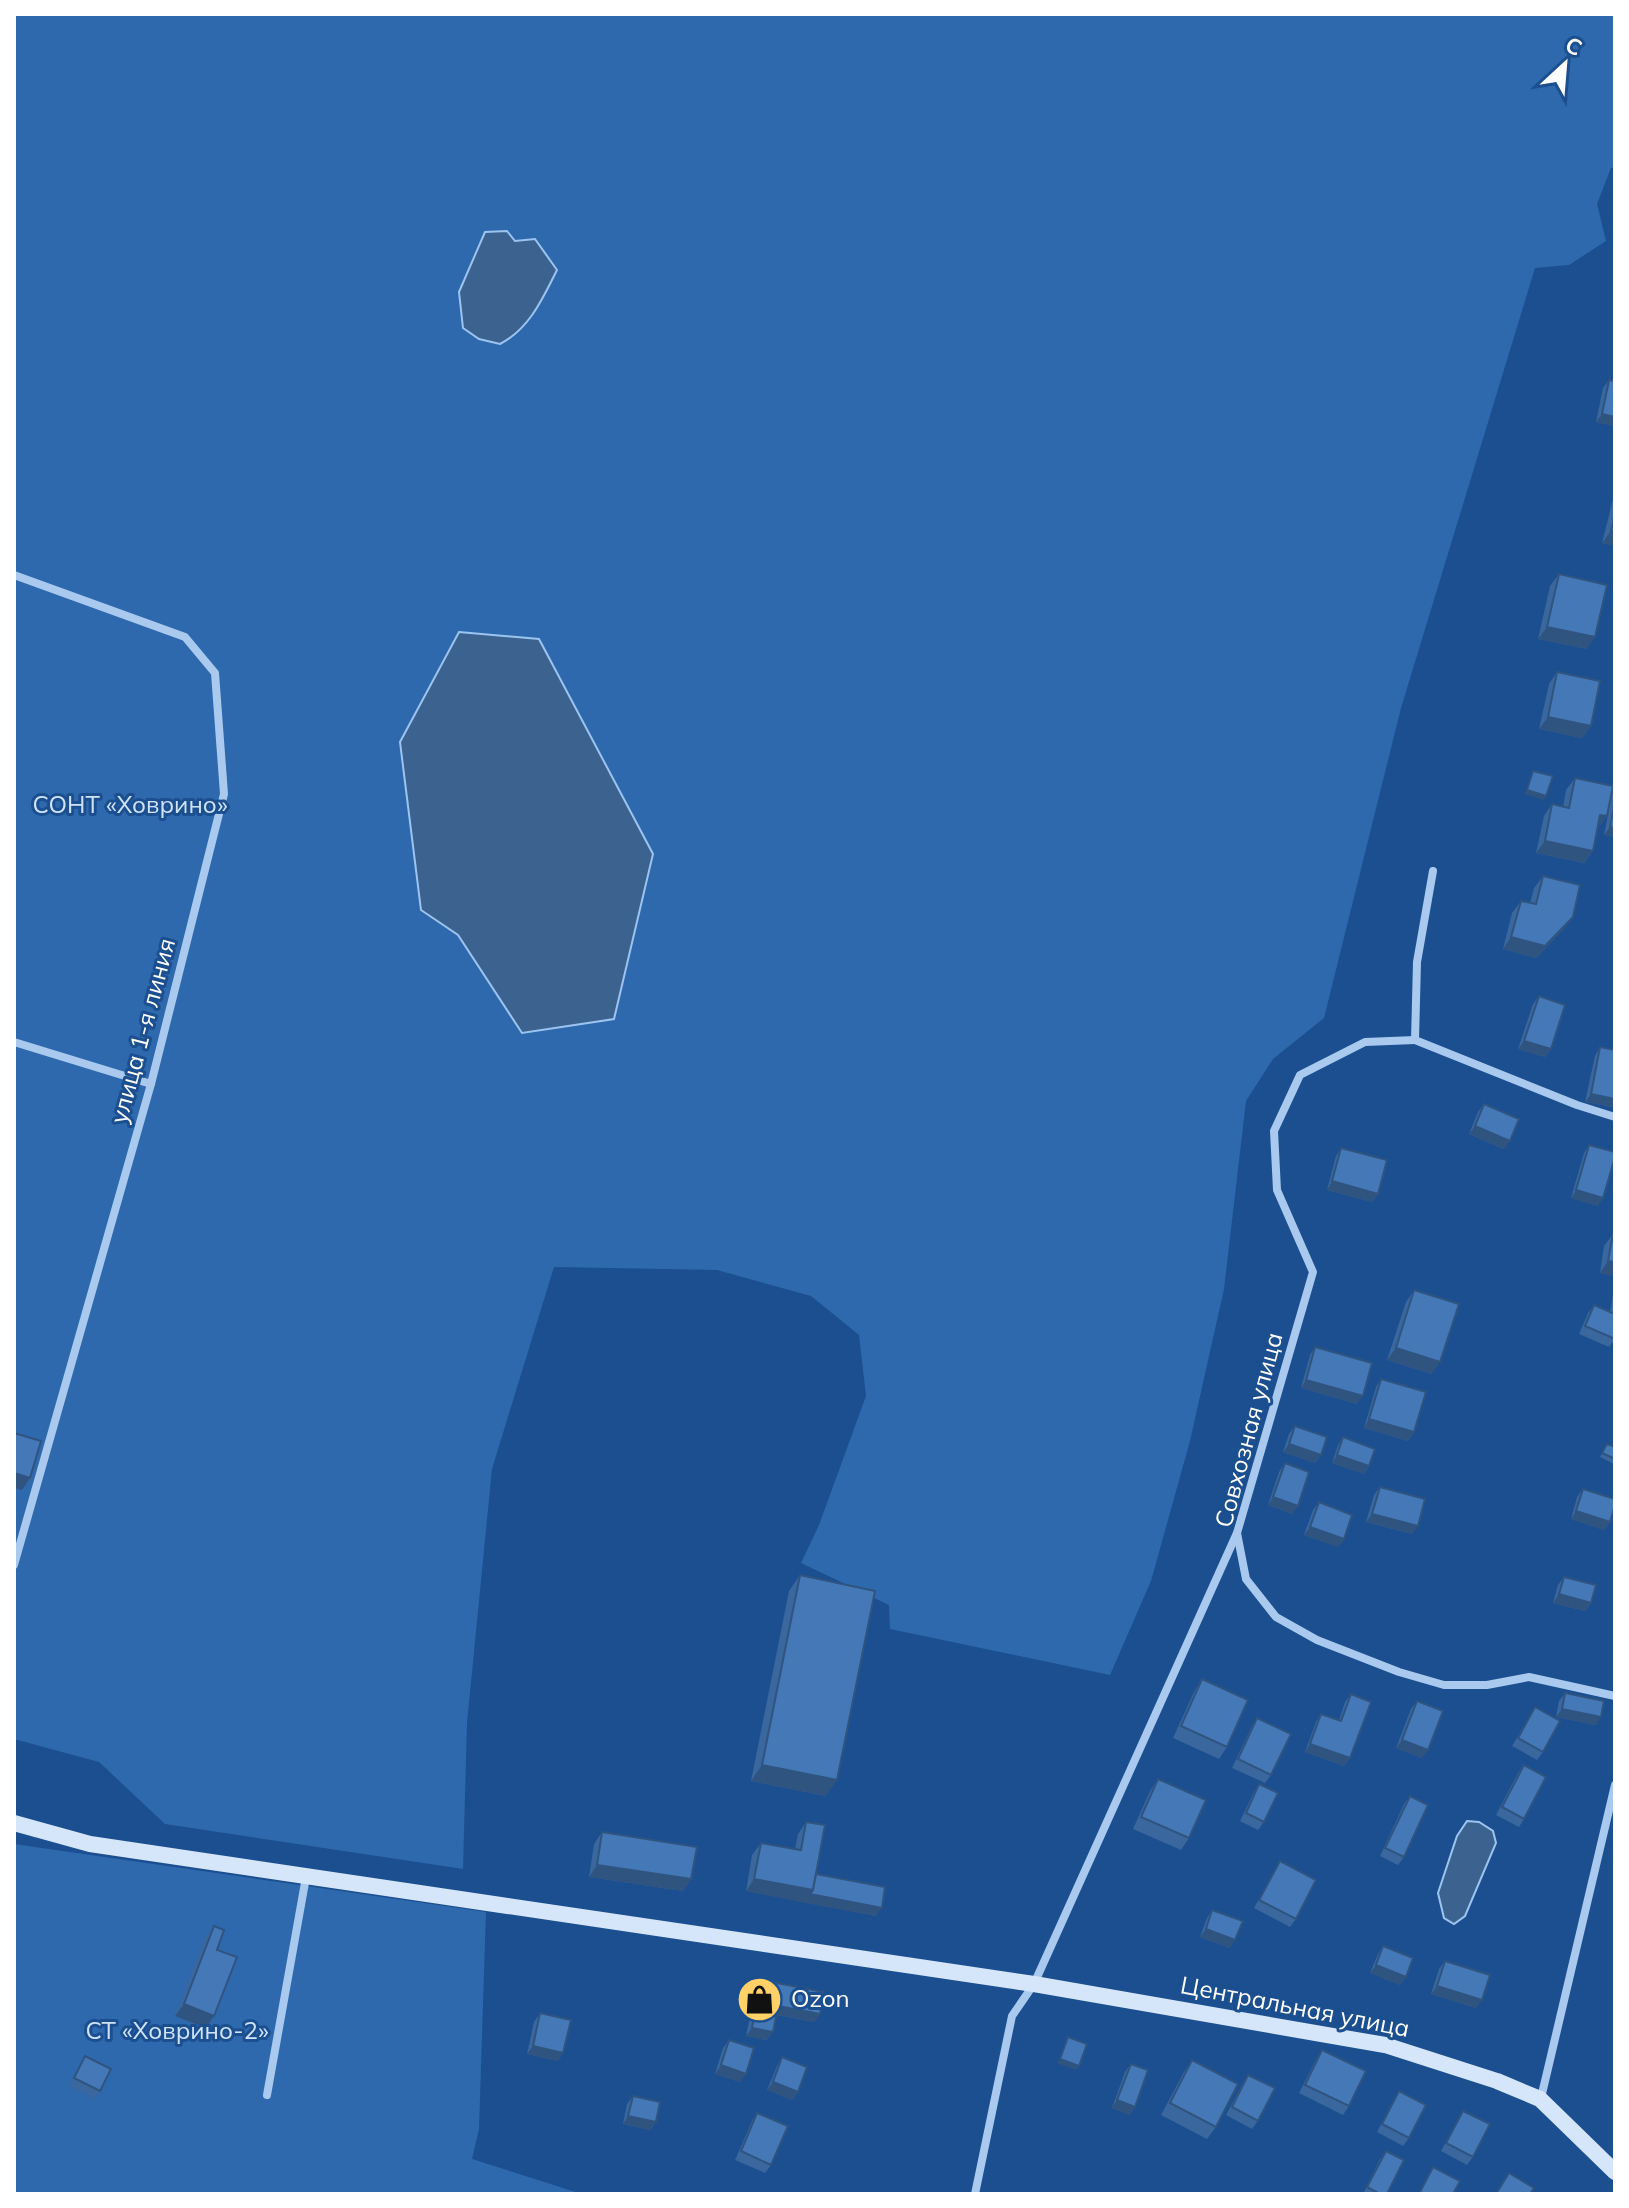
<svg xmlns="http://www.w3.org/2000/svg" width="1629" height="2208" font-family="Mulish,sans-serif">
<style>
.green{fill:#2e69ad;fill-rule:evenodd}
.water{fill:#3c6290;stroke:#9cc4f0;stroke-width:2}
.lines{fill:none;stroke-linecap:round;stroke-linejoin:round}
.street{stroke:#a9c9ee;stroke-width:8}
.secondary{stroke:#d6e6fa;stroke-width:16}
.wall{fill:#3a679d}
.shaded-wall{fill:#305480}
.building{fill:#4478b7;stroke:#305480;stroke-width:2}
.labels{text-anchor:middle;stroke-width:6;stroke-linejoin:round;paint-order:stroke}
.park-label{font-size:24px;fill:#cfe3fa;stroke:#1b4f8f}
.street-label{font-size:24px;fill:#fff;stroke:#1b4f8f}
.poi-label{font-size:24px;fill:#fff;stroke:#1b4f8f;text-anchor:start}
</style>
<rect width="100%" height="100%" fill="#1b4f8f"/>
<g class="green">
<path d="M14,14H1615V167L1611,168L1597,204L1606,241L1569,265L1535,268L1401,708L1324,1018L1273,1059L1246,1101L1224,1289L1190,1441L1151,1581L1110,1675L890,1629L889,1605L801,1563L819,1525L866,1396L859,1335L811,1296L717,1270L554,1267L492,1469L467,1723L463,1869L165,1824L99,1762L14,1739ZM458,935L614,1018L522,1032Z"/>
<polygon points="14,1844 486,1912 479,2129 472,2159 582,2194 14,2194"/>
</g>
<g class="water">
<path d="M507,231L515,241L535,239L557,270C542,300 529,329 500,344L479,339L463,328L459,292L485,232Z"/>
<polygon points="459,632 539,639 653,854 614,1019 522,1033 458,935 421,910 400,742"/>
<polygon points="1467,1821 1479,1822 1493,1831 1496,1843 1465,1916 1454,1924 1444,1918 1438,1893 1457,1836"/>
</g>
<g class="lines">
<g class="street">
<polyline points="14,575 185,637 215,673 224,794 151,1084 14,1565"/>
<polyline points="1433,871 1417,962 1415,1040 1577,1105 1615,1117"/>
<polyline points="1415,1040 1365,1042 1300,1075 1274,1131 1277,1190 1313,1272 1237,1533 1246,1579 1276,1617 1317,1640 1399,1672 1444,1685 1487,1685 1529,1677 1615,1696"/>
<polyline points="14,1042 151,1084"/>
<polyline points="267,2095 306,1877"/>
<polyline points="1541,2098 1615,1785"/>
<polyline points="975,2194 1012,2016 1034,1984 1237,1533"/>
</g>
<polyline class="secondary" points="14,1823 90,1844 1034,1984 1385,2045 1497,2081 1540,2099 1615,2172"/>
</g>
<g class="wall">
<polygon points="1609,380 1615,426 1596,422 1603,388"/>
<polygon points="1615,496 1615,546 1602,543 1613,499"/>
<polygon points="1559,574 1587,649 1538,639 1550,586"/>
<polygon points="1557,672 1591,726 1582,738 1539,729 1549,684"/>
<polygon points="1575,778 1607,816 1598,828 1593,851 1584,863 1536,853 1544,816 1552,804 1563,807 1566,790"/>
<polygon points="1615,786 1615,837 1604,835 1613,789"/>
<polygon points="1543,876 1564,929 1536,958 1503,949 1512,913 1521,901 1530,903 1534,888"/>
<polygon points="1539,996 1551,1049 1545,1057 1518,1049 1533,1004"/>
<polygon points="1600,1047 1613,1107 1585,1102 1595,1056"/>
<polygon points="1484,1104 1504,1149 1469,1134 1478,1112"/>
<polygon points="1589,1145 1598,1206 1571,1198 1584,1153"/>
<polygon points="1341,1148 1378,1194 1372,1202 1327,1190 1336,1156"/>
<polygon points="1613,1234 1615,1276 1600,1273 1604,1246"/>
<polygon points="1615,1284 1615,1339 1609,1347 1579,1334 1588,1313 1594,1305 1610,1312"/>
<polygon points="1414,1290 1432,1374 1387,1360 1406,1302"/>
<polygon points="1315,1347 1357,1404 1301,1388 1310,1355"/>
<polygon points="1381,1379 1414,1432 1408,1441 1364,1428 1376,1387"/>
<polygon points="1295,1426 1321,1455 1315,1463 1283,1452 1289,1434"/>
<polygon points="1343,1437 1369,1466 1364,1474 1332,1463 1338,1445"/>
<polygon points="1607,1444 1615,1447 1614,1464 1600,1457"/>
<polygon points="1285,1463 1292,1514 1268,1505 1279,1472"/>
<polygon points="1380,1487 1412,1534 1366,1522 1374,1495"/>
<polygon points="1583,1489 1610,1522 1604,1530 1571,1519 1577,1497"/>
<polygon points="1319,1502 1344,1539 1338,1547 1304,1535 1313,1510"/>
<polygon points="800,1575 826,1796 751,1781 789,1591"/>
<polygon points="1564,1577 1591,1603 1585,1611 1553,1603 1558,1585"/>
<polygon points="1202,1679 1227,1747 1219,1759 1173,1738 1194,1692"/>
<polygon points="1565,1693 1596,1725 1556,1717 1559,1701"/>
<polygon points="1351,1694 1350,1758 1344,1766 1305,1752 1316,1722 1321,1714 1339,1720 1345,1702"/>
<polygon points="1417,1701 1422,1758 1396,1748 1411,1709"/>
<polygon points="1535,1707 1543,1752 1537,1760 1512,1746"/>
<polygon points="1257,1718 1271,1775 1265,1783 1232,1768 1252,1726"/>
<polygon points="1524,1765 1524,1819 1519,1827 1496,1815 1518,1773"/>
<polygon points="1158,1779 1189,1838 1181,1850 1133,1829 1150,1791"/>
<polygon points="1259,1784 1264,1822 1258,1830 1240,1821 1254,1792"/>
<polygon points="1410,1796 1404,1857 1398,1865 1380,1856 1404,1804"/>
<polygon points="806,1822 816,1874 876,1916 746,1891 752,1855 761,1843 795,1849 798,1834"/>
<polygon points="602,1832 691,1879 683,1891 589,1877 594,1844"/>
<polygon points="1280,1861 1296,1919 1290,1927 1254,1908"/>
<polygon points="1212,1910 1230,1948 1200,1937 1207,1918"/>
<polygon points="214,1926 217,1950 214,2016 206,2028 175,2016 205,1938"/>
<polygon points="1383,1946 1406,1977 1400,1985 1370,1973 1378,1954"/>
<polygon points="1445,1961 1476,2008 1431,1994 1439,1969"/>
<polygon points="761,1980 815,2022 776,2015 767,2040 746,2036 756,1988"/>
<polygon points="540,2013 563,2053 558,2061 527,2054 534,2022"/>
<polygon points="729,2040 740,2082 715,2074 723,2048"/>
<polygon points="1322,2050 1349,2106 1343,2115 1299,2093 1317,2058"/>
<polygon points="85,2056 100,2091 95,2099 69,2086"/>
<polygon points="782,2057 798,2092 792,2100 767,2090 777,2066"/>
<polygon points="1192,2060 1216,2127 1207,2139 1161,2115 1184,2072"/>
<polygon points="1131,2064 1135,2107 1129,2115 1112,2108 1125,2072"/>
<polygon points="1248,2075 1258,2121 1252,2129 1226,2115 1243,2083"/>
<polygon points="1399,2091 1409,2138 1403,2146 1377,2132 1394,2099"/>
<polygon points="633,2096 656,2122 650,2130 623,2124 627,2104"/>
<polygon points="1463,2111 1473,2157 1467,2165 1441,2151 1458,2119"/>
<polygon points="757,2113 771,2165 765,2173 735,2160 752,2121"/>
<polygon points="1386,2151 1387,2194 1363,2194 1380,2159"/>
</g>
<g class="shaded-wall">
<polygon points="1602,414 1615,417 1615,426 1596,422"/>
<polygon points="1611,531 1615,532 1615,546 1602,543"/>
<polygon points="1547,627 1595,637 1587,649 1538,639"/>
<polygon points="1548,717 1591,726 1582,738 1539,729"/>
<polygon points="1527,790 1546,796 1544,800 1524,794"/>
<polygon points="1600,815 1607,816 1598,828 1592,827"/>
<polygon points="1610,827 1615,828 1615,837 1604,835"/>
<polygon points="1545,841 1593,851 1584,863 1536,853"/>
<polygon points="1573,917 1564,929 1536,958 1503,949 1511,937"/>
<polygon points="1524,1041 1551,1049 1545,1057 1518,1049"/>
<polygon points="1591,1094 1615,1099 1615,1104 1613,1107 1585,1102"/>
<polygon points="1475,1126 1510,1141 1504,1149 1469,1134"/>
<polygon points="1332,1181 1378,1194 1372,1202 1327,1190"/>
<polygon points="1576,1190 1603,1198 1598,1206 1571,1198"/>
<polygon points="1608,1261 1615,1262 1615,1276 1600,1273"/>
<polygon points="1396,1348 1440,1362 1432,1374 1387,1360"/>
<polygon points="1306,1380 1363,1396 1357,1404 1301,1388"/>
<polygon points="1369,1419 1414,1432 1408,1441 1364,1428"/>
<polygon points="1289,1444 1321,1455 1315,1463 1283,1452"/>
<polygon points="1337,1455 1369,1466 1364,1474 1332,1463"/>
<polygon points="14,1473 30,1478 22,1490 14,1488"/>
<polygon points="1273,1497 1298,1506 1292,1514 1268,1505"/>
<polygon points="1576,1511 1610,1522 1604,1530 1571,1519"/>
<polygon points="1372,1514 1418,1526 1412,1534 1366,1522"/>
<polygon points="1310,1527 1344,1539 1338,1547 1304,1535"/>
<polygon points="1559,1594 1591,1603 1585,1611 1553,1603"/>
<polygon points="1562,1709 1601,1717 1596,1725 1556,1717"/>
<polygon points="1402,1740 1428,1750 1422,1758 1396,1748"/>
<polygon points="1310,1744 1350,1758 1344,1766 1305,1752"/>
<polygon points="762,1765 837,1780 826,1796 751,1781"/>
<polygon points="597,1865 691,1879 683,1891 589,1877"/>
<polygon points="754,1879 813,1890 805,1903 746,1891"/>
<polygon points="810,1894 882,1908 876,1916 805,1903"/>
<polygon points="1206,1929 1235,1940 1230,1948 1200,1937"/>
<polygon points="1376,1965 1406,1977 1400,1985 1370,1973"/>
<polygon points="1437,1986 1482,2000 1476,2008 1431,1994"/>
<polygon points="184,2004 214,2016 206,2028 175,2016"/>
<polygon points="778,2006 820,2014 815,2022 772,2014"/>
<polygon points="752,2028 773,2032 767,2040 746,2036"/>
<polygon points="533,2046 563,2053 558,2061 527,2054"/>
<polygon points="1060,2059 1079,2066 1076,2070 1057,2063"/>
<polygon points="721,2065 746,2074 740,2082 715,2074"/>
<polygon points="773,2082 798,2092 792,2100 767,2090"/>
<polygon points="1117,2100 1135,2107 1129,2115 1112,2108"/>
<polygon points="628,2116 656,2122 650,2130 623,2124"/>
</g>
<g class="building">
<polygon points="1609,380 1615,381 1615,417 1602,414"/>
<polygon points="1615,513 1615,532 1611,531"/>
<polygon points="1559,574 1607,585 1595,637 1547,627"/>
<polygon points="1557,672 1600,681 1591,726 1548,717"/>
<polygon points="1533,771 1553,776 1546,796 1527,790"/>
<polygon points="1575,778 1613,786 1607,816 1600,815 1593,851 1545,841 1552,804 1569,808"/>
<polygon points="1615,801 1615,828 1610,827"/>
<polygon points="1543,876 1580,885 1573,917 1545,946 1511,937 1521,901 1536,904"/>
<polygon points="1539,996 1565,1005 1551,1049 1524,1041"/>
<polygon points="1600,1047 1615,1050 1615,1099 1591,1094"/>
<polygon points="1484,1104 1519,1119 1510,1141 1475,1126"/>
<polygon points="1589,1145 1615,1152 1615,1157 1603,1198 1576,1190"/>
<polygon points="1341,1148 1387,1160 1378,1194 1332,1181"/>
<polygon points="1613,1234 1615,1234 1615,1262 1608,1261"/>
<polygon points="1414,1290 1459,1304 1440,1362 1396,1348"/>
<polygon points="1594,1305 1615,1314 1615,1339 1585,1326"/>
<polygon points="1315,1347 1372,1363 1363,1396 1306,1380"/>
<polygon points="1381,1379 1426,1392 1414,1432 1369,1419"/>
<polygon points="1295,1426 1327,1437 1321,1455 1289,1444"/>
<polygon points="14,1433 41,1441 30,1478 14,1473"/>
<polygon points="1343,1437 1375,1449 1369,1466 1337,1455"/>
<polygon points="1607,1444 1615,1447 1615,1459 1602,1453"/>
<polygon points="1285,1463 1309,1472 1298,1506 1273,1497"/>
<polygon points="1380,1487 1425,1499 1418,1526 1372,1514"/>
<polygon points="1583,1489 1615,1499 1615,1505 1610,1522 1576,1511"/>
<polygon points="1319,1502 1352,1515 1344,1539 1310,1527"/>
<polygon points="800,1575 875,1591 837,1780 762,1765"/>
<polygon points="1564,1577 1596,1585 1591,1603 1559,1594"/>
<polygon points="1202,1679 1248,1700 1227,1747 1181,1726"/>
<polygon points="1565,1693 1604,1701 1601,1717 1562,1709"/>
<polygon points="1351,1694 1371,1702 1350,1758 1310,1744 1321,1714 1341,1721"/>
<polygon points="1417,1701 1443,1711 1428,1750 1402,1740"/>
<polygon points="1535,1707 1560,1721 1543,1752 1518,1738"/>
<polygon points="1257,1718 1291,1734 1271,1775 1238,1759"/>
<polygon points="1524,1765 1546,1777 1524,1819 1502,1807"/>
<polygon points="1158,1779 1206,1800 1189,1838 1141,1817"/>
<polygon points="1259,1784 1278,1793 1264,1822 1246,1813"/>
<polygon points="1410,1796 1428,1805 1404,1857 1385,1848"/>
<polygon points="806,1822 825,1825 813,1890 754,1879 761,1843 801,1850"/>
<polygon points="602,1832 697,1847 691,1879 597,1865"/>
<polygon points="1280,1861 1316,1880 1296,1919 1259,1900"/>
<polygon points="816,1874 885,1887 882,1908 810,1894 813,1890"/>
<polygon points="1212,1910 1243,1921 1235,1940 1206,1929"/>
<polygon points="214,1926 224,1930 217,1950 237,1957 214,2016 184,2004"/>
<polygon points="1383,1946 1413,1958 1406,1977 1376,1965"/>
<polygon points="1445,1961 1490,1975 1482,2000 1437,1986"/>
<polygon points="761,1980 824,1992 820,2014 778,2006 773,2032 752,2028"/>
<polygon points="540,2013 571,2020 563,2053 533,2046"/>
<polygon points="1068,2037 1087,2044 1079,2066 1060,2059"/>
<polygon points="729,2040 754,2048 746,2074 721,2065"/>
<polygon points="1322,2050 1366,2071 1349,2106 1305,2085"/>
<polygon points="85,2056 111,2069 100,2091 74,2078"/>
<polygon points="782,2057 807,2067 798,2092 773,2082"/>
<polygon points="1192,2060 1238,2084 1216,2127 1170,2103"/>
<polygon points="1131,2064 1148,2070 1135,2107 1117,2100"/>
<polygon points="1248,2075 1275,2088 1258,2121 1232,2107"/>
<polygon points="1399,2091 1426,2105 1409,2138 1382,2124"/>
<polygon points="633,2096 660,2102 656,2122 628,2116"/>
<polygon points="1463,2111 1490,2124 1473,2157 1446,2143"/>
<polygon points="757,2113 788,2126 771,2165 741,2151"/>
<polygon points="1386,2151 1404,2160 1387,2194 1380,2194 1367,2187"/>
<polygon points="1433,2167 1460,2181 1453,2194 1419,2194"/>
<polygon points="1509,2173 1534,2188 1530,2194 1496,2194"/>
</g>
<defs>
<symbol id="shop-disc" viewBox="-11 -11 22 22"><circle r="9.5" fill="#ffd166" stroke="#1b4f8f"/><path d="M-5-2.5h2.3a2.7 3.5 0 0 1 5.4 0H5L5.5 6h-11ZM-1.5-2.5h3a1.5 2.3 0 0 0-3 0Z" fill="#111"/></symbol>
</defs>
<g fill-rule="evenodd">
<use href="#shop-disc" x="734" y="1974" width="51" height="51"/>
</g>
<g class="labels">
<g class="park-label">
<text x="130" y="813">СОНТ «Ховрино»</text>
<text x="177" y="2039">СТ «Ховрино-2»</text>
</g>
<g class="street-label">
<text transform="translate(143 1031) rotate(-75)" y="8">улица 1-я линия</text>
<text transform="translate(1249 1430) rotate(-75)" y="8">Совхозная улица</text>
<text transform="translate(1295 2007) rotate(11)" y="8">Центральная улица</text>
</g>
<g class="poi-label">
<text x="791" y="2007">Ozon</text>
</g>
</g>
<rect width="1629" height="2208" fill="none" stroke="#ffffff" stroke-width="32"/>
<g transform="translate(1565 64) rotate(26)" stroke="#1b4f8f" stroke-width="6" paint-order="stroke">
<path d="M0-6L14 30L0 20L-14 30Z" fill="#ffffff"/>
<text y="-12" font-size="22" font-weight="bold" text-anchor="middle" fill="#ffffff">С</text>
</g>
</svg>
